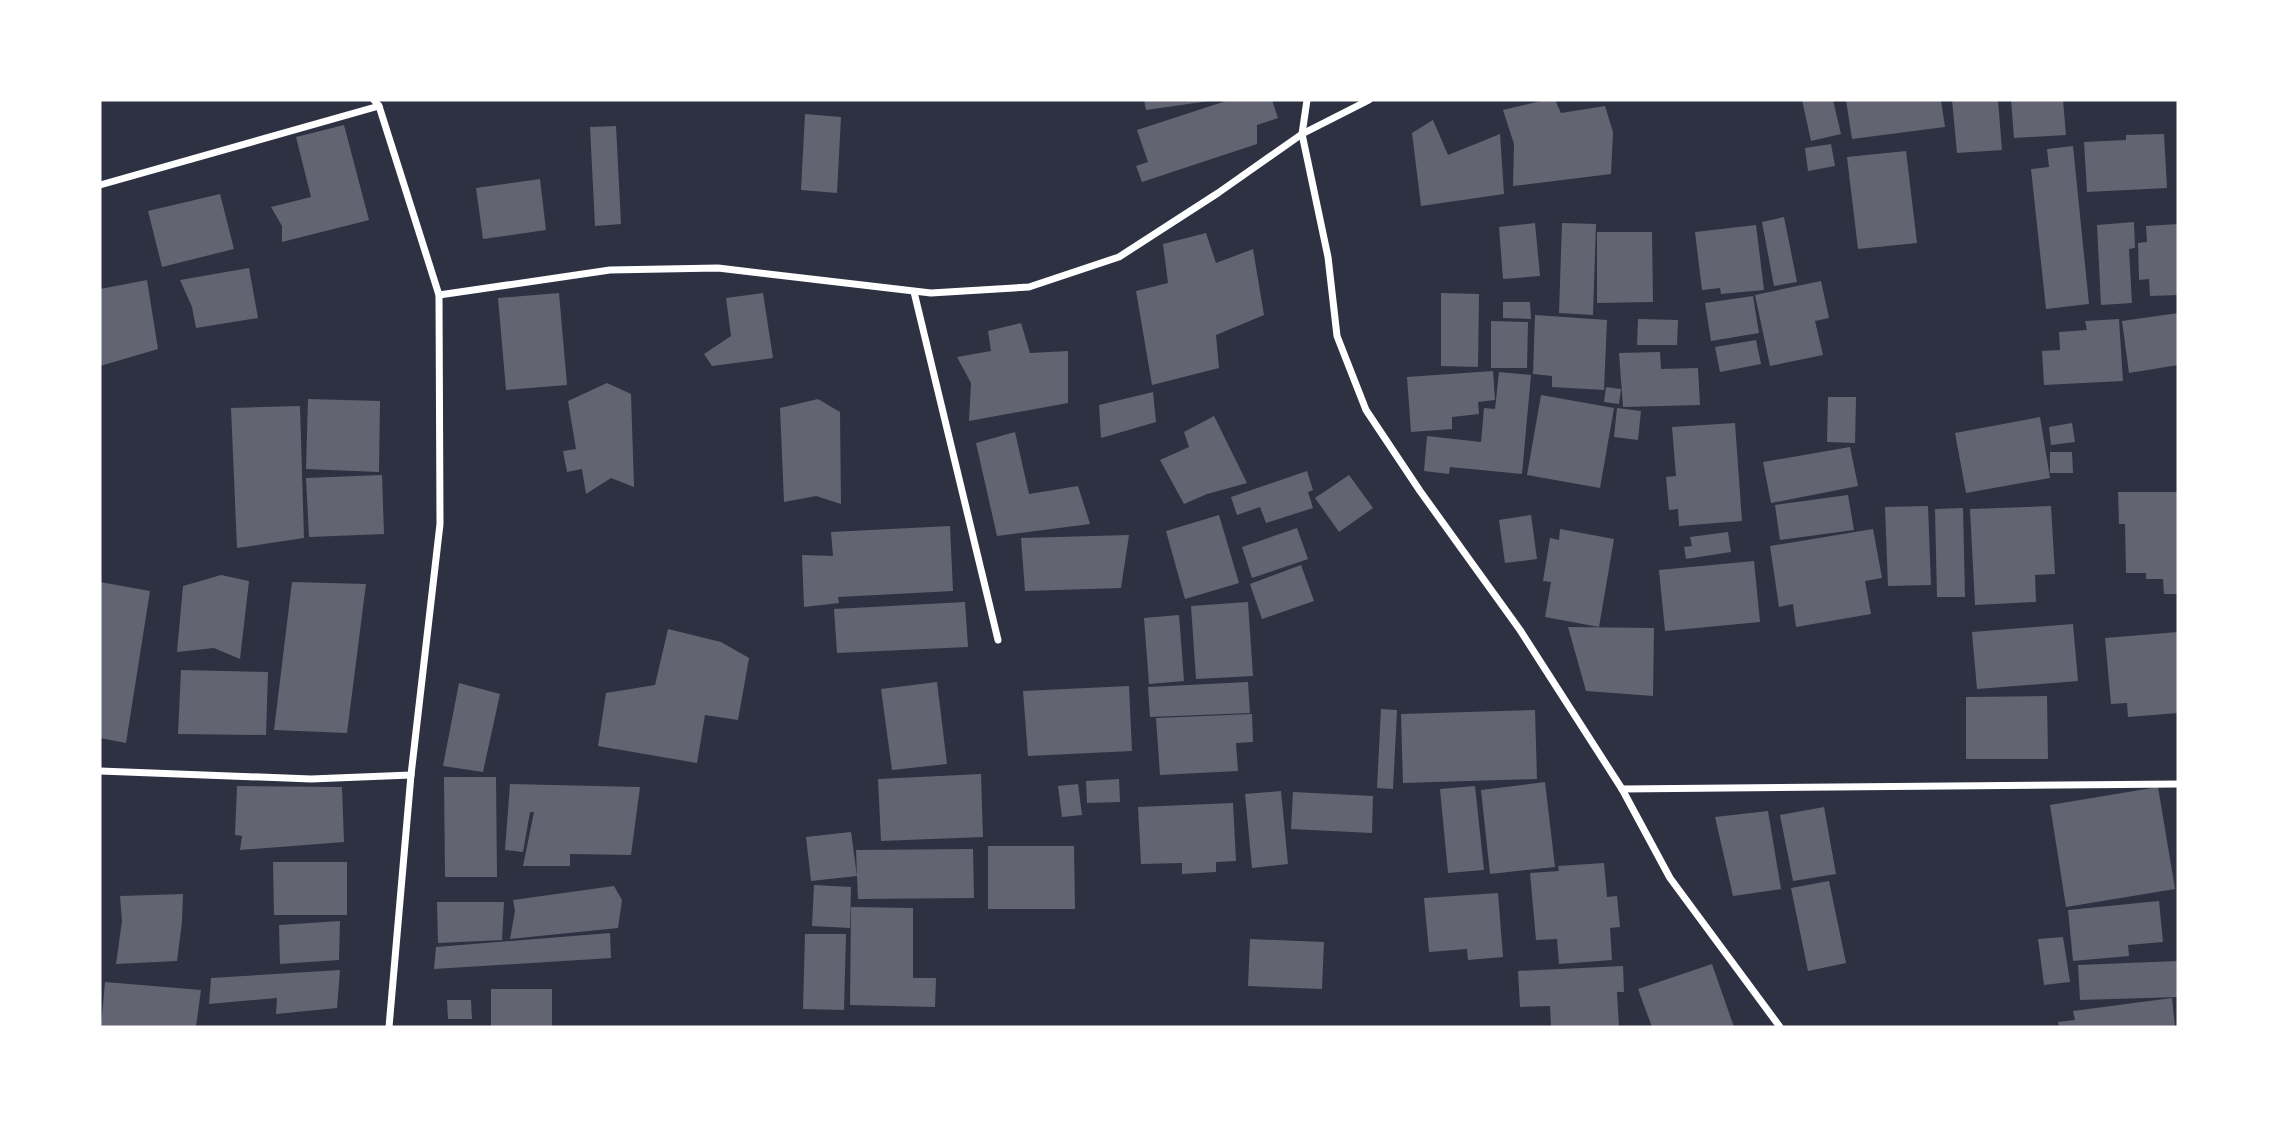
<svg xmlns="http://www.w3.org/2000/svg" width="2278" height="1127" font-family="'DejaVu Sans',sans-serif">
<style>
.building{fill:#626471}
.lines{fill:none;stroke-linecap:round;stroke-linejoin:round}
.minor{stroke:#fff;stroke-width:7}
</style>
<rect width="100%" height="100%" fill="#2d3142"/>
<g class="building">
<polygon points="1144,100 1209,100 1209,101 1146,110"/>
<polygon points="1229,100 1272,100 1278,118 1257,125 1257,144 1142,182 1136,166 1148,162 1137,130"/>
<polygon points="1545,100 1555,100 1561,113 1605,106 1613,132 1611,174 1513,186 1514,144 1503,110"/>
<polygon points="1802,100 1833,100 1841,134 1811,141"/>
<polygon points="1846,100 1941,100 1945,127 1852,139"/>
<polygon points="1952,100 1998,100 2002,150 1957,153"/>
<polygon points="2011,100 2063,100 2066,135 2014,138"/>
<polygon points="805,114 841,117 837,193 801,190"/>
<polygon points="1433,120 1448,155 1500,134 1504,194 1421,206 1412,133"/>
<polygon points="344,125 369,220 282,242 282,226 271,207 311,197 296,137"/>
<polygon points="616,126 621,224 595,226 590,127"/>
<polygon points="2164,134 2167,188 2087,192 2084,142 2126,140 2126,135"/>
<polygon points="1831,144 1835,166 1808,171 1805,148"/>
<polygon points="2073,146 2089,304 2046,309 2031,169 2049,167 2047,149"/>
<polygon points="1906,151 1917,243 1858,249 1847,157"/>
<polygon points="540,179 546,230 483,239 476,188"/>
<polygon points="220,194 234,249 162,267 148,211"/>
<polygon points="1784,217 1797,282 1774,286 1762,222"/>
<polygon points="2134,222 2135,248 2129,249 2132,303 2101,305 2097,225"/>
<polygon points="1535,223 1540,276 1503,279 1499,227"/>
<polygon points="1562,223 1596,224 1593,315 1559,313"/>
<polygon points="2178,224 2178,295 2150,296 2149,279 2139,280 2138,243 2147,242 2146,226"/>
<polygon points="1756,225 1764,290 1721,294 1720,288 1702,290 1695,232"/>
<polygon points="1597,232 1652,232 1653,302 1597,303"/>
<polygon points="1206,233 1216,263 1253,249 1264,315 1216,335 1219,368 1152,385 1136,291 1168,283 1163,244"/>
<polygon points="249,268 258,318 196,328 192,307 180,280"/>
<polygon points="147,280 158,349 100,366 100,289"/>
<polygon points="1821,281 1829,318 1815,321 1823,355 1770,366 1755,295"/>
<polygon points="559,293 567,385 506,390 498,298"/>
<polygon points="763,293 773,358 712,366 704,354 731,336 726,298"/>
<polygon points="1441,293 1479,294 1478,367 1441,366"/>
<polygon points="1753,296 1759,333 1711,341 1705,303"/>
<polygon points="1503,302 1530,302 1531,319 1503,318"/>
<polygon points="2178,313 2178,365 2129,373 2122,321"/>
<polygon points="1535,315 1607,320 1604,390 1552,387 1552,376 1533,374"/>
<polygon points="1638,319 1678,320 1677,345 1637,345"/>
<polygon points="2119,319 2123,381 2044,385 2042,351 2060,350 2059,332 2087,330 2085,321"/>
<polygon points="1491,321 1528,322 1527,368 1491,368"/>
<polygon points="1021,323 1030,353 1068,351 1068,403 969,421 971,383 957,357 991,351 988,331"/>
<polygon points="1756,340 1761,364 1720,372 1715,347"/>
<polygon points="1660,352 1661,369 1698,368 1700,405 1623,407 1619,353"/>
<polygon points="1493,371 1495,400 1478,402 1479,414 1452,417 1452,429 1411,432 1407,377"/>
<polygon points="1499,372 1531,375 1522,474 1450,467 1449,474 1424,471 1427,436 1481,442 1484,408 1495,409"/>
<polygon points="607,383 631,394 634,487 611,478 586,494 582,469 567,472 563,451 576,449 568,401"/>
<polygon points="1606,387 1621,389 1619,404 1604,402"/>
<polygon points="1153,392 1156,422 1101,438 1099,405"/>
<polygon points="1541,395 1614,408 1600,488 1527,475"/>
<polygon points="1828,397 1856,397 1855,443 1827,442"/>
<polygon points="308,399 380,401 379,472 306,469"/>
<polygon points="818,399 840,412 841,504 816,496 784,502 780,408"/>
<polygon points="300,406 304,538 237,548 231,408"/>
<polygon points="1617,408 1641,411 1638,440 1614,437"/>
<polygon points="1214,416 1247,483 1207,494 1184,504 1160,460 1189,447 1184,432"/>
<polygon points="2040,417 2050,478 1966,493 1955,433"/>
<polygon points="1735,423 1742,521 1679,526 1678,509 1669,510 1666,477 1676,476 1672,427"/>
<polygon points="2072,423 2075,442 2051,445 2049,427"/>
<polygon points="1015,432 1029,494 1078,486 1090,524 997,536 976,443"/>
<polygon points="1850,447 1858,486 1771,503 1763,462"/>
<polygon points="2050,452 2072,452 2073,473 2050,473"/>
<polygon points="1307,471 1313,490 1308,492 1313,508 1266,523 1260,507 1237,515 1231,497"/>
<polygon points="382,475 384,534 309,537 306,478"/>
<polygon points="1349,475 1373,508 1339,532 1315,498"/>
<polygon points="2118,492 2178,492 2178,594 2164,594 2163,579 2146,579 2146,573 2126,573 2125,524 2119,524"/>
<polygon points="1848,495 1854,530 1780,540 1775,505"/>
<polygon points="1928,506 1931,585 1888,586 1885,507"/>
<polygon points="2051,506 2055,574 2035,575 2036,602 1975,605 1970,509"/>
<polygon points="1963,508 1965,597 1937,597 1935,509"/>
<polygon points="1219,515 1239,583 1185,599 1166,531"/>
<polygon points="1531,515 1537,559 1505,563 1499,520"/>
<polygon points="950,526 953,591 838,597 839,603 804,607 802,555 833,556 831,532"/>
<polygon points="1297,528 1308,559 1252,578 1242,547"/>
<polygon points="1560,529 1614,539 1599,627 1545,617 1551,582 1543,581 1550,538 1559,540"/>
<polygon points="1873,529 1882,578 1865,581 1871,614 1796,627 1793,604 1779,607 1770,546"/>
<polygon points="1728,532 1731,552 1686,559 1684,547 1692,546 1690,537"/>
<polygon points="1129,535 1121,588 1025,591 1021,538"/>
<polygon points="1754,561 1760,622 1665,631 1659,570"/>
<polygon points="1301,565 1314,601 1262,619 1250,584"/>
<polygon points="221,575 249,581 240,659 214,648 177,652 183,586"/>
<polygon points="100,582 150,591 126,743 100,738"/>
<polygon points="292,582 366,584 347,733 274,730"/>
<polygon points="965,602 968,647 837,653 834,609"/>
<polygon points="1248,602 1253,676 1196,679 1191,606"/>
<polygon points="1179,615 1184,681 1149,684 1144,618"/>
<polygon points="2073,624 2078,681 1977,689 1972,632"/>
<polygon points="1568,627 1654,628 1653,696 1586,691"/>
<polygon points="668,629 721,642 749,658 738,720 705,715 697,763 598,746 606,693 655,685"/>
<polygon points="2178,632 2178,713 2128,717 2127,703 2111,704 2105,638"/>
<polygon points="181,670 268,672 266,735 178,734"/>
<polygon points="937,682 947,764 892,770 881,689"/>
<polygon points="1248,682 1250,713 1150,717 1148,687"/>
<polygon points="459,683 500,694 483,772 443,766"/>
<polygon points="1129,686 1132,751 1028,756 1023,691"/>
<polygon points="2047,696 2048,759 1966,759 1966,697"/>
<polygon points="1381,709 1397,710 1393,789 1377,788"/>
<polygon points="1535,710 1537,779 1403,783 1401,714"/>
<polygon points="1252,714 1253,742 1236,743 1238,771 1160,775 1156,718"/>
<polygon points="981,774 983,837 881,841 878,779"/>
<polygon points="444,777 496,777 497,877 445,877"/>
<polygon points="1119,779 1120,802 1087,803 1086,781"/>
<polygon points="1545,782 1555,867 1490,874 1481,790"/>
<polygon points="510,784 640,787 631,855 570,854 570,866 523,866 534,812 530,812 523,852 505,850"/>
<polygon points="1078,784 1082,815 1062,817 1058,786"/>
<polygon points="237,786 342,787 344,842 240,850 242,836 235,835"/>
<polygon points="1475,786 1484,870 1448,873 1440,789"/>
<polygon points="2158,787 2175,889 2066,907 2050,805"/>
<polygon points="1281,791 1288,864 1252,868 1245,794"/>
<polygon points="1293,792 1373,796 1372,833 1291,829"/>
<polygon points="1233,803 1236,861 1216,862 1216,872 1182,874 1182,863 1141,864 1138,807"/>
<polygon points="1824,807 1836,874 1793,881 1780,815"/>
<polygon points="1768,811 1781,889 1733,896 1715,817"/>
<polygon points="851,832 857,876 811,881 806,837"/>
<polygon points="988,846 1074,846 1075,909 988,909"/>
<polygon points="973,849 974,898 858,899 856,850"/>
<polygon points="273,862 347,862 347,915 274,915"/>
<polygon points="1604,863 1607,897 1617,896 1620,927 1610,928 1612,960 1559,964 1557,939 1536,940 1530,873 1559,871 1558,866"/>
<polygon points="1829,881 1846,963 1808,971 1791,888"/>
<polygon points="814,885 851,887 850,928 812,926"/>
<polygon points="614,886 622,900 618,928 510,939 515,911 513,900"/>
<polygon points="1498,893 1503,957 1468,960 1467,949 1429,952 1424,898"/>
<polygon points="183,894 182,922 177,961 116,964 122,921 120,896"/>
<polygon points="2159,901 2163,942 2128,945 2129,956 2073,961 2068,910"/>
<polygon points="437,902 504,902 502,940 438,943"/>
<polygon points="851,907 913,908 913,978 936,978 935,1007 850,1005"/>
<polygon points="340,921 339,960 280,964 279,925"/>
<polygon points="610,933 611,958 434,969 436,947"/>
<polygon points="805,934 846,934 844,1010 803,1009"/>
<polygon points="2063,937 2070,982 2044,985 2038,939"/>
<polygon points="1250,939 1324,942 1322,989 1248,986"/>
<polygon points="2178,961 2178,997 2080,1000 2078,965"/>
<polygon points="1712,964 1734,1027 1652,1027 1638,989"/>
<polygon points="1623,966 1624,992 1617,992 1619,1027 1551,1027 1550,1006 1520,1007 1518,971"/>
<polygon points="340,970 337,1008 276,1014 277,998 209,1004 211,978"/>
<polygon points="105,982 201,990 196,1027 101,1027"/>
<rect x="491" y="989" width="61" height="38"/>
<polygon points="2172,998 2175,1027 2059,1027 2058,1022 2075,1020 2073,1011"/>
<polygon points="447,1000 471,1000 472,1019 448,1019"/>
</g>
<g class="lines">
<g class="minor">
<polyline points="374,100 379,106 439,295 440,524 411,775 389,1027"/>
<polyline points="1307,100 1302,134 1328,257 1337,336 1366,410 1420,491 1520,630 1622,789 1670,878 1780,1027"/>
<polyline points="100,185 379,106"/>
<polyline points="914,292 998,640"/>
<polyline points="439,295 610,270 718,268 931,293 1029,287 1119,257 1218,193 1302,134 1369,100"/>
<polyline points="100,771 311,779 411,775"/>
<polyline points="1622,789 2178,784"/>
</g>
</g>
<rect width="2278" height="1127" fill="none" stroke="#ffffff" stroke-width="203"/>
</svg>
